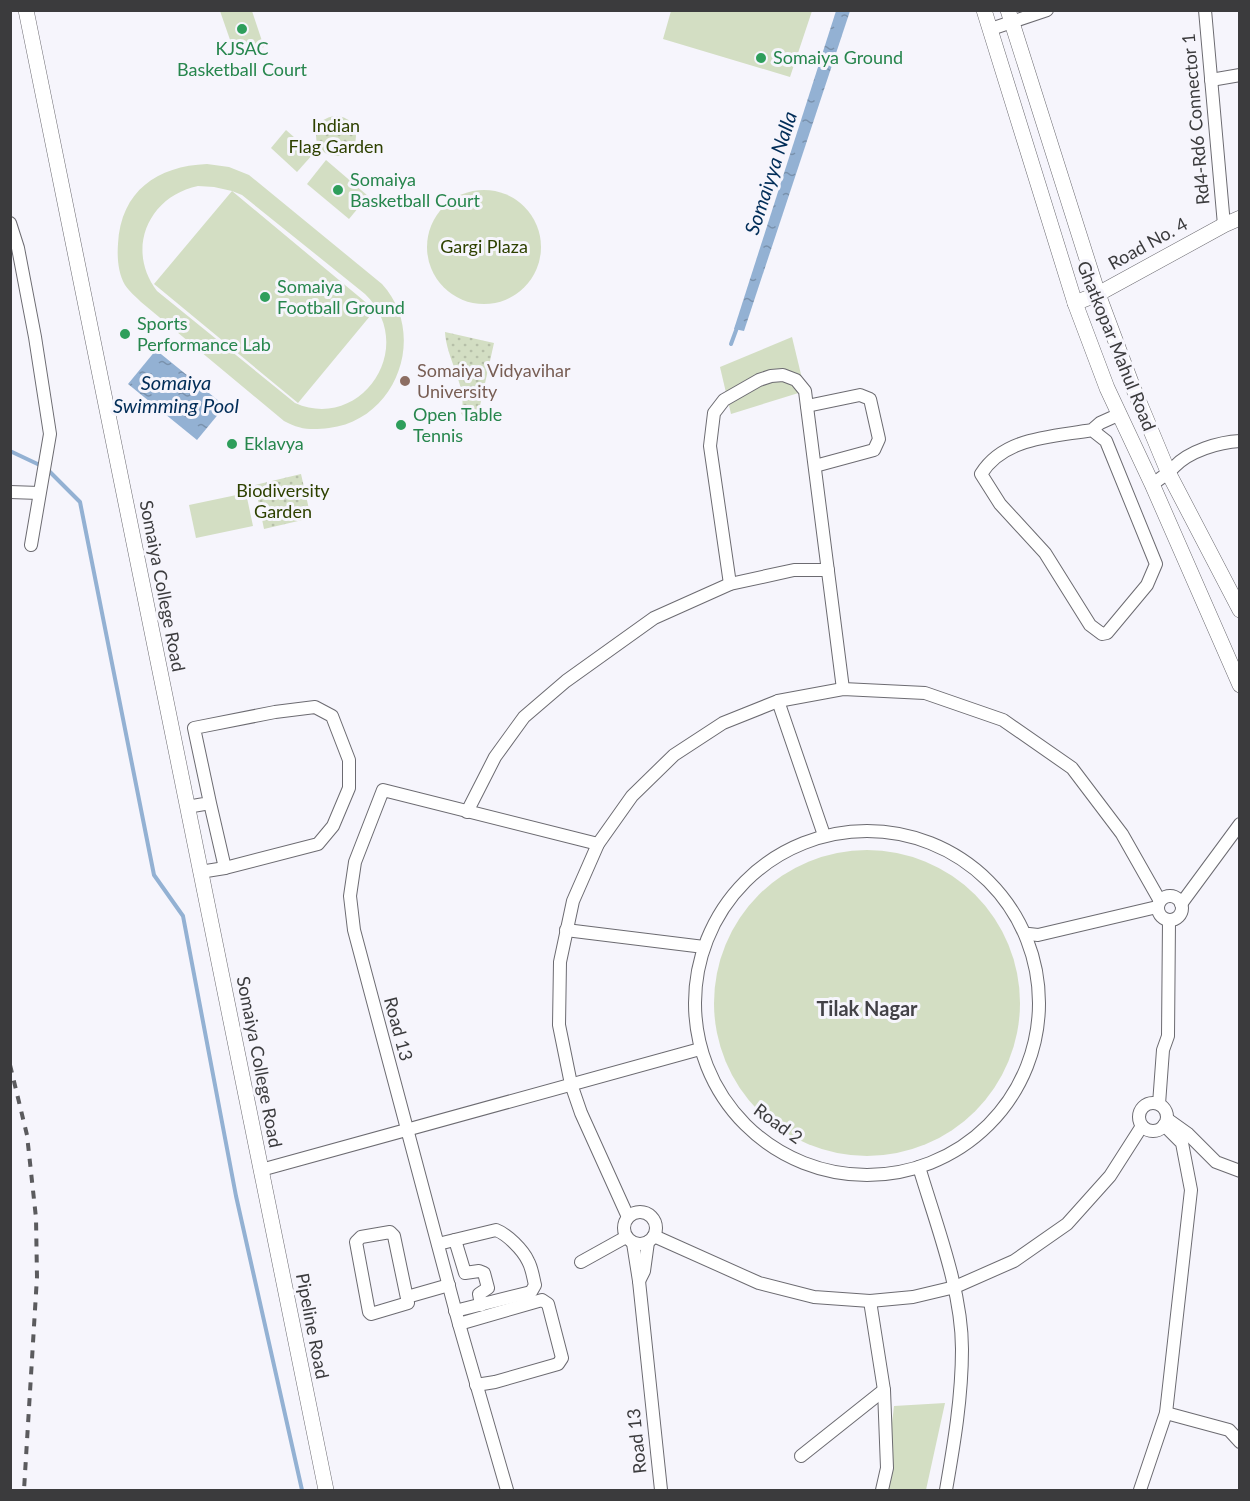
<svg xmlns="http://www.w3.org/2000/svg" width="1250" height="1501" font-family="Lato,sans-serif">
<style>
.park{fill:#d3dec3;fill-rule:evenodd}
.garden{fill:url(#garden-dots)}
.water{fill:url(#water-ripples)}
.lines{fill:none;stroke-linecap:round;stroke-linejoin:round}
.stream{stroke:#93b1d3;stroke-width:4}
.minor-casing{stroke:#6c6b71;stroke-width:14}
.tertiary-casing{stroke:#6c6b71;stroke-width:16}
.minor{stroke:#fff;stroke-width:12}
.tertiary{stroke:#fff;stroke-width:15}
.rail{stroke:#5b5b5e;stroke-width:4;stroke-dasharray:8 8;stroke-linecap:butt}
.leisure-dot{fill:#2e9e5b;stroke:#f6f5fc;stroke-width:2}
.education-dot{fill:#8d6e63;stroke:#f6f5fc;stroke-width:2}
.labels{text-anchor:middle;stroke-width:6;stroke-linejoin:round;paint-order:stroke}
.leisure-label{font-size:18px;fill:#27864d;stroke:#f6f5fc;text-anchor:start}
.street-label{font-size:18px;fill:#3b3b3d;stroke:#f6f5fc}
.park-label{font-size:18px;fill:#2e4100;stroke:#f6f5fc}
.education-label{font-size:18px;fill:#785e54;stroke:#f6f5fc;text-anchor:start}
.water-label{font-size:20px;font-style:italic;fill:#012d58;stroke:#f6f5fc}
.neighbourhood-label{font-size:20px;font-weight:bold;fill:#424146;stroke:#f6f5fc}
</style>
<defs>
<pattern id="garden-dots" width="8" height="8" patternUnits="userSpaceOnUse" patternTransform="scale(1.5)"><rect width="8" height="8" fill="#d3dec3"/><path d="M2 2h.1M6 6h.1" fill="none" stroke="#b6bfa8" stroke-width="1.8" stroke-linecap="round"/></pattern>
<pattern id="water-ripples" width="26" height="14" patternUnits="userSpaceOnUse" patternTransform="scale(1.5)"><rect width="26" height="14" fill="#93b1d3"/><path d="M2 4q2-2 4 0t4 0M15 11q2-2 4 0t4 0" fill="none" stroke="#7991ac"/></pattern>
</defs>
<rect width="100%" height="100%" fill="#f6f5fc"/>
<g class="park">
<polygon points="220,11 252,11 264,47 236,57"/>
<polygon points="671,11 671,10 812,11 790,77 663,39"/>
<polygon points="286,130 313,154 297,172 271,148"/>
<polygon points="326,160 368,196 349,219 307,184"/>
<path d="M207,164L229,167L249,175L382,284C428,334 397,420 329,428C312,430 300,430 284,421L141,302C136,297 129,291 125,285C118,273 117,257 118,244C121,191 157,166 207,164ZM198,186L214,187L232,191L154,284L298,403L375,310L232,191L242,195L365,294C419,347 361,432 295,403L157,291C125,249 149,196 198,186Z"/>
<circle cx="484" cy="247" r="57"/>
<polygon points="792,337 805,391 731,414 720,367"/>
<polygon points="246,493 253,526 196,538 189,505"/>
<circle cx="867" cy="1003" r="153"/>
<polygon points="945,1403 926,1490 884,1490 894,1406"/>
</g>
<g class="garden">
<circle cx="336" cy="136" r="20"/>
<path d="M445,332L494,343L477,419L464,418L461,413C469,390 446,358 445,332Z"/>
<polygon points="301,474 311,518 264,529 255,485"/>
</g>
<g class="water">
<polygon points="836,11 850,11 744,331 734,329"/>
<polygon points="156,350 225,406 197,440 128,384"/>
</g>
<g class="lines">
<g class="stream">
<polyline points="731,344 738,325"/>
<polyline points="10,451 46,468 80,502 154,875 183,916 236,1196 302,1490"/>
</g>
<defs>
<g id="minor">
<polyline points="1205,10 1224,225"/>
<polyline points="991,29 1047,10"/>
<polyline points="1211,80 1240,75"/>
<polyline points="10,223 18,248 35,337 50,434 31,545"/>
<polyline points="807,406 860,395 870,399 879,439 874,450 815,466"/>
<path d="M1092,430C1052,437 1004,437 981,474L1000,504L1045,553L1090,625L1102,634L1107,633L1147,585L1156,564L1106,441L1092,430L1100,423L1120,414"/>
<path d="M1152,484C1162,478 1167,474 1174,467C1189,451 1219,442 1240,441"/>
<polyline points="10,492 39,493"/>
<polyline points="730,584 710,446 714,413 724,400 759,380 771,376 783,375 796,380 805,391 843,689"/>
<polyline points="778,701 824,835"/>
<polyline points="187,807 210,803 225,868 318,844 333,826 349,788 349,760 332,716 315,707 275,712 194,728 210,803"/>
<polyline points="467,812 495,757 524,717 566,681 654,618 730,584 794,570 828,570"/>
<circle cx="867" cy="1003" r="172"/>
<polyline points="200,872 225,868"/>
<circle cx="1170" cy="908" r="12"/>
<polyline points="1181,904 1240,824"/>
<polyline points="566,930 704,947"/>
<polyline points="1029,934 1038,935 1157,907"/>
<circle cx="1153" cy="1117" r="14"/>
<polyline points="1159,1104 1163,1050 1168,1036 1169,921"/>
<polyline points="1167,1119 1188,1134 1216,1162 1240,1171"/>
<path d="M919,1167C936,1224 962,1290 962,1349C962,1397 954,1444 946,1490"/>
<polyline points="261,1170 700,1049"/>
<circle cx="640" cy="1228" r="16"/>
<polyline points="628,1217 581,1113 571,1084 559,1025 560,962 573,901 598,844 632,796 674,755 723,723 778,701 843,689 925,693 1003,720 1072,768 1122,834 1160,901"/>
<polygon points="390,1232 394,1236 408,1303 371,1314 369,1312 356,1242 361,1237"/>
<polyline points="654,1236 759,1283 814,1297 870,1301 913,1297 955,1287 1014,1261 1067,1224 1110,1176 1142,1126"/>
<polyline points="455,1240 465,1273 479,1271 484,1273 488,1288 479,1294 481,1305"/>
<polyline points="633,1243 639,1281 661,1490"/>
<path d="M438,1244L496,1230C507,1234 523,1250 528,1261C532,1268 533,1277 535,1285L531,1292L455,1311"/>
<polyline points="581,1262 626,1237"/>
<polyline points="639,1281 644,1271 648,1242"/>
<polyline points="407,1297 449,1285"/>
<polyline points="870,1301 884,1390 887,1468 882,1490"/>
<polyline points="459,1324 542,1300 548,1304 562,1358 558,1364 495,1382 476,1385"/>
<polyline points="1166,1413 1229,1430 1240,1442"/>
<polyline points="801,1456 884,1390"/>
<polyline points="507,1490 459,1324 354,930 350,896 355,862 383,790 598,844"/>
<polyline points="1140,1490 1166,1413 1191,1190 1182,1143 1164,1125"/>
</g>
<g id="tertiary">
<polyline points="26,10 326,1490"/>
<polyline points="984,10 1075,303 1107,388 1152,484 1240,685"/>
<polyline points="1008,10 1098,294 1132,385 1169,474 1240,610"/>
<polyline points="1075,303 1098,294 1224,225 1240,218"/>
</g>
</defs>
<use href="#minor" class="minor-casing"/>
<use href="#tertiary" class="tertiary-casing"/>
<use href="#minor" class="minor"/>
<use href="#tertiary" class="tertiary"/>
<polyline class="rail" points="10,1065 27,1135 36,1218 37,1277 24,1490"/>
</g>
<g class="leisure-dot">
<circle cx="242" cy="29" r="6"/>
<circle cx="761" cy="58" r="6"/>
<circle cx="338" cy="190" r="6"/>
<circle cx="265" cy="297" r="6"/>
<circle cx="125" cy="334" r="6"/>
<circle cx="401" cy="425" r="6"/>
<circle cx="232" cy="444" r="6"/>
</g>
<circle class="education-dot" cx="405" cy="381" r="6"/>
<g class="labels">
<g class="leisure-label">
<text x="242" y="55" text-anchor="middle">KJSAC<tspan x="242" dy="21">Basketball Court</tspan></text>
<text x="773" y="64">Somaiya Ground</text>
<text x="350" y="186">Somaiya<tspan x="350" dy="21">Basketball Court</tspan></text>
<text x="277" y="293">Somaiya<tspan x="277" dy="21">Football Ground</tspan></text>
<text x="137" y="330">Sports<tspan x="137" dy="21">Performance Lab</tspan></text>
<text x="413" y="421">Open Table<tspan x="413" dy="21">Tennis</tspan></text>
<text x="244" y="450">Eklavya</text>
</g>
<g class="street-label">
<text transform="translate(1196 119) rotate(-95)" y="6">Rd4-Rd6 Connector 1</text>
<text transform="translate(1148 244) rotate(-29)" y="6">Road No. 4</text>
<text transform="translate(1116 346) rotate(68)" y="6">Ghatkopar Mahul Road</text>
<text transform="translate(162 586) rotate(79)" y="6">Somaiya College Road</text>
<text transform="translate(398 1029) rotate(75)" y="6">Road 13</text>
<text transform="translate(259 1062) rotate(79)" y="6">Somaiya College Road</text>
<text transform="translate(778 1124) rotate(36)" y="6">Road 2</text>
<text transform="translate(312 1326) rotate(79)" y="6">Pipeline Road</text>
<text transform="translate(637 1441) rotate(-96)" y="6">Road 13</text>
</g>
<g class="park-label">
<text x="336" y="132">Indian<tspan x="336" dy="21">Flag Garden</tspan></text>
<text x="484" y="253">Gargi Plaza</text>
<text x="283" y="497">Biodiversity<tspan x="283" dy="21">Garden</tspan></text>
</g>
<g class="education-label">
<text x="417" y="377">Somaiya Vidyavihar<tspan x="417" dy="21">University</tspan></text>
</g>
<g class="water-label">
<text transform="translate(771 173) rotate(-72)" y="7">Somaiyya Nalla</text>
<text x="176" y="390">Somaiya<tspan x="176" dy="23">Swimming Pool</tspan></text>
</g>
<g class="neighbourhood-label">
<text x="867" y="1016">Tilak Nagar</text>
</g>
</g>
<rect width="1250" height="1501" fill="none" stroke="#3b3b3d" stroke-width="24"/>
</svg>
